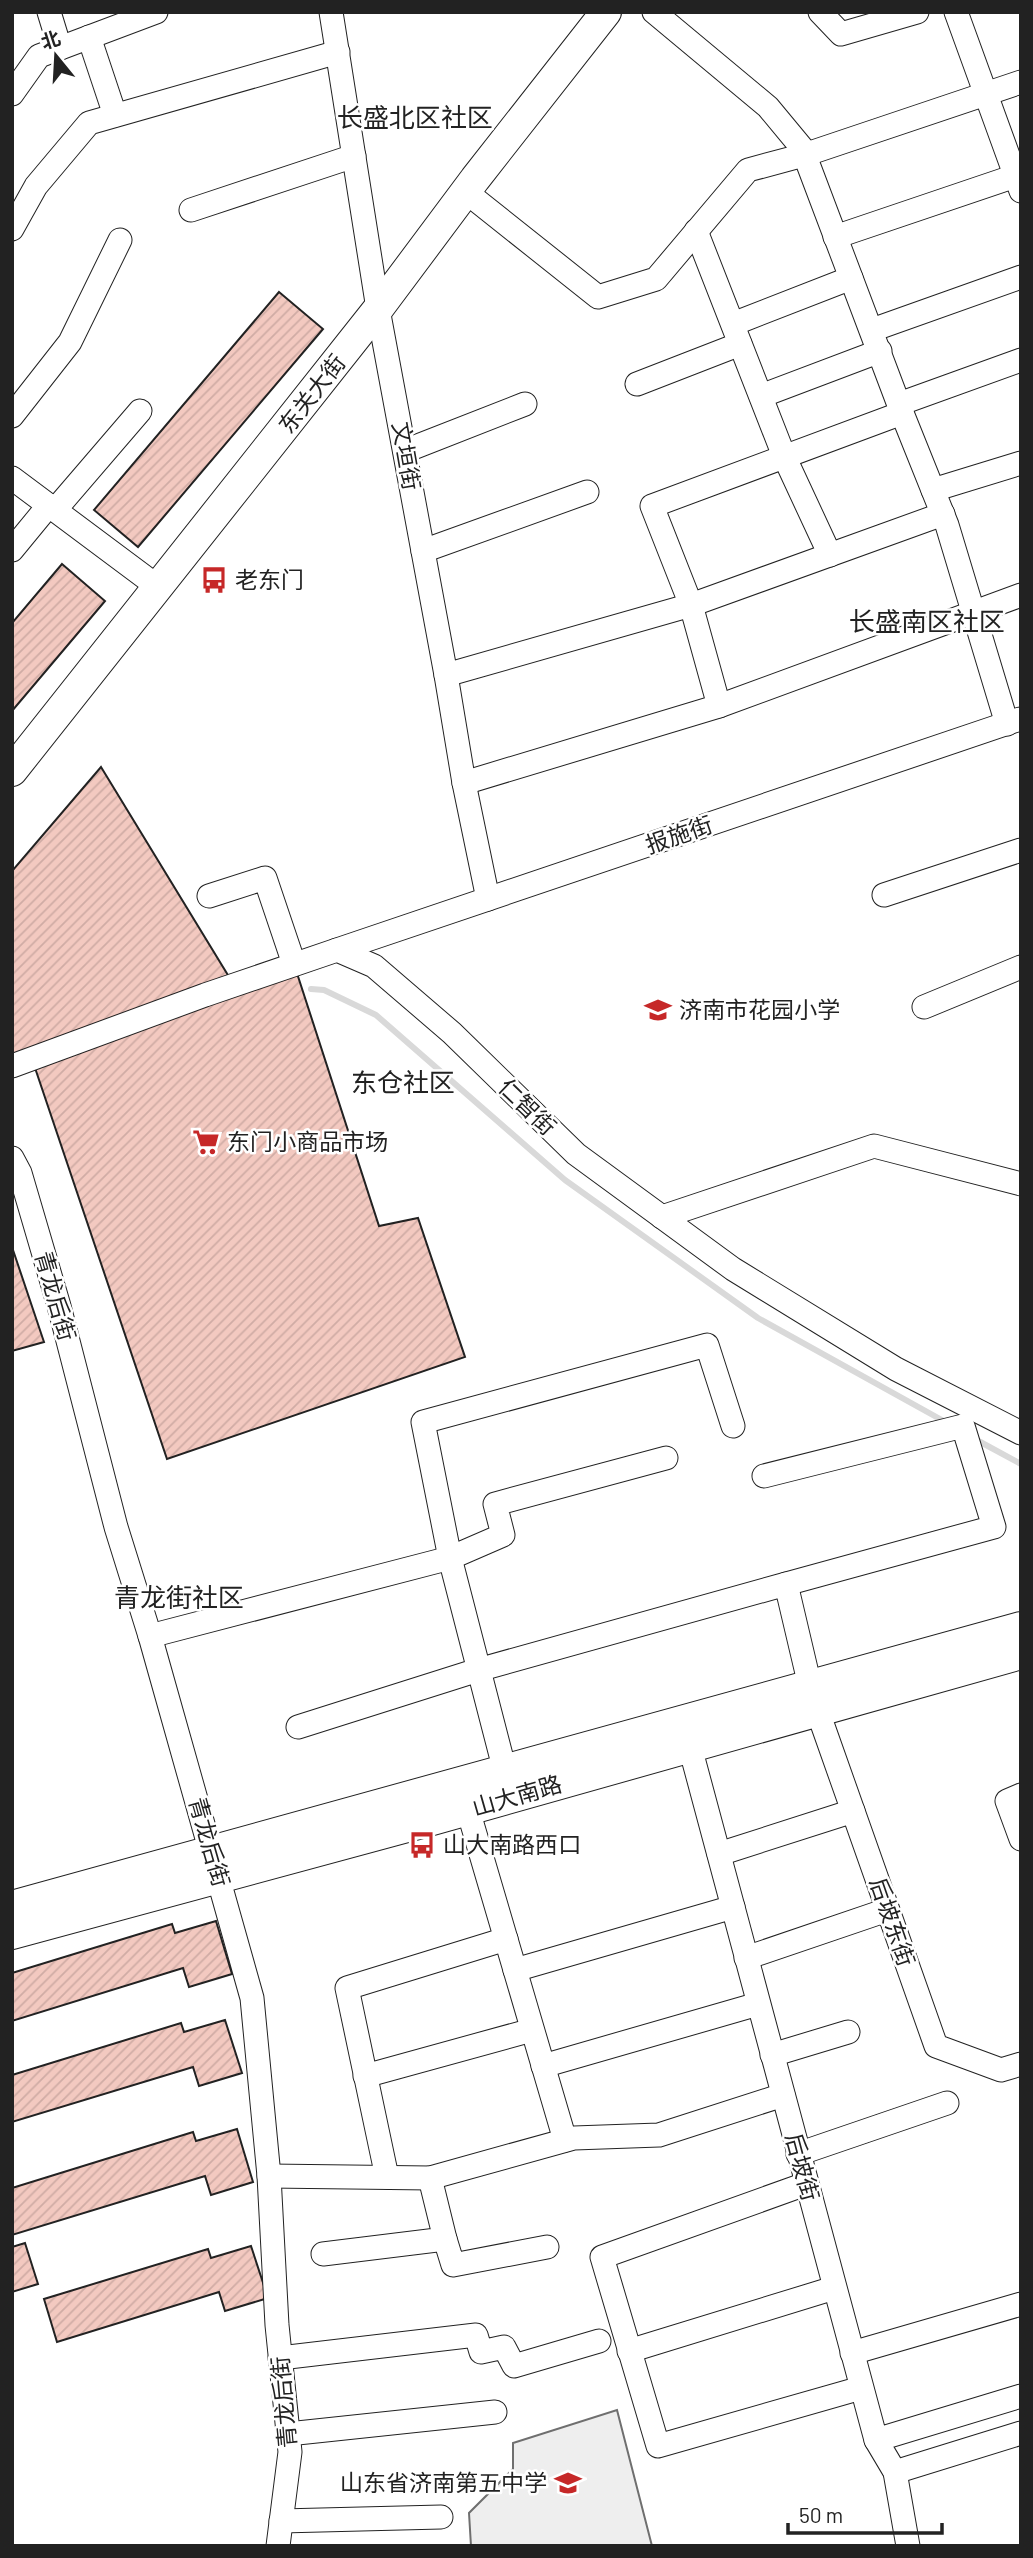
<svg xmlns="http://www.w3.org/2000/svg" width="1033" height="2558" font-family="Barlow,'Noto Sans SC',sans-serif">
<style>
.green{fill:#eee;stroke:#6f6f6f;stroke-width:2}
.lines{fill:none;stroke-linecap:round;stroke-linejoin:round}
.stream{stroke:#d9d9d9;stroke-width:6}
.building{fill:url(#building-hatch);stroke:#222;stroke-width:2}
.minor-casing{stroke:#222;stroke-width:25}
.major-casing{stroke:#222;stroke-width:32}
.minor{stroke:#fff;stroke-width:23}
.major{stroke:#fff;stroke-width:30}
.labels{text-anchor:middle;stroke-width:5;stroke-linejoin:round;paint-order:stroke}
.street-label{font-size:23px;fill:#222;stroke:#fff}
.poi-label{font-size:23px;fill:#222;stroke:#fff;text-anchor:start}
.quarter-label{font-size:26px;fill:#222;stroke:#fff}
</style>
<defs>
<pattern id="building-hatch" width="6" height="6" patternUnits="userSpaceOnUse" patternTransform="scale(1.75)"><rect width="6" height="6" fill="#f3c9c0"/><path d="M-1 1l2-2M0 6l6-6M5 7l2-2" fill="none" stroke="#d0aca5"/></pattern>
</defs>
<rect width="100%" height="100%" fill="#fff"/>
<polygon class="green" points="617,2410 652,2546 471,2546 469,2513 513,2469 513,2443"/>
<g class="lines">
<g class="stream">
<polyline points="311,989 324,990 376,1015 565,1180 758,1318 949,1424"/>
<polyline points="973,1438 1021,1464"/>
</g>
</g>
<g class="building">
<polygon points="279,292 323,329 138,547 94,510"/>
<polygon points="62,564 105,601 12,711 12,623"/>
<polygon points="101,767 234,985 294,964 379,1226 418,1218 465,1357 167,1459 32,1059 12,1066 12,871"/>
<polygon points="12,1247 44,1342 12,1351"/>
<polygon points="216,1921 232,1974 189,1987 183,1968 12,2021 12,1973 172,1924 175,1933"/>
<polygon points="225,2020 242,2073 199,2086 193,2067 12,2122 12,2075 181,2023 184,2032"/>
<polygon points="237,2129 253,2182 211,2195 205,2176 12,2235 12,2188 193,2132 196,2141"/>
<polygon points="25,2243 38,2284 12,2292 12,2247"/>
<polygon points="251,2246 268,2298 225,2311 219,2292 57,2342 44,2299 208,2249 211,2258"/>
</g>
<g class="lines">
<defs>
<g id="minor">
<polyline points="49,12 60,48"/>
<polyline points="331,12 378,309 446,675 464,783 488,899"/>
<polyline points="654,12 768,107 802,148 902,413 947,525 1007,724"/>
<polyline points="820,12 841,34 917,12"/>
<polyline points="956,12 1021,191"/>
<polyline points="89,37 115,115"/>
<polyline points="12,94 39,56 156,12"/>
<polyline points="466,192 598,297 656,279 748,170 804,155 1021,82"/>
<polyline points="191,210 354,156"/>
<polyline points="12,229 36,186 89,123 338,52"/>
<polyline points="696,231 784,456 830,555"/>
<polyline points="835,237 1021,174"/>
<polyline points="733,324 851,278"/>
<polyline points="872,330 1021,277"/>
<polyline points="637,384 740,344"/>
<polyline points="761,396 880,351"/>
<polyline points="899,404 1021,360"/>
<polyline points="12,416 70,342 120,240"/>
<polyline points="405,451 525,404"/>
<polyline points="12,478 158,587"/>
<polyline points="933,490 1021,463"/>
<polyline points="55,510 140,411"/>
<polyline points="12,550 49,505"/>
<polyline points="423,551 587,492"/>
<polyline points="446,675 691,605 943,514"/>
<polyline points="719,706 691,605 652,506 902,413"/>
<polyline points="464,783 719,706 1021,595"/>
<polyline points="884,895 1021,850"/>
<polyline points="209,896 265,878 294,964"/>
<polyline points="337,950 1020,719"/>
<polyline points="924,1007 1021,967"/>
<polyline points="12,1066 205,995 337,950 374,966 452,1033 576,1154 733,1269 896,1369 1021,1433"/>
<polyline points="12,1158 20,1173 59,1306 116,1527 150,1636 252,1998 269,2176 277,2325 290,2452 278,2546"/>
<polyline points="662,1217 874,1146 1021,1184"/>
<polyline points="666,1458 495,1504 503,1535 450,1558 423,1422 707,1345 733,1426"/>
<polyline points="764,1476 963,1426 994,1527 786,1584"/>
<polyline points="150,1636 450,1558 505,1771"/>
<polyline points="818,1712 936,2046 1001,2070 1021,2064"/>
<polyline points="298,1727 478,1670 786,1584 810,1686"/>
<polyline points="690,1747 876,2440 1021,2396"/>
<polyline points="1021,1795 1007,1801 1021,1839"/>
<polyline points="468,1810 565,2140"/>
<polyline points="719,1854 853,1811"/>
<polyline points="746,1958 887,1910"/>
<polyline points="515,1970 733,1907"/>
<polyline points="772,2055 848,2032"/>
<polyline points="543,2066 758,2004"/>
<polyline points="365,2076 532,2030"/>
<polyline points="798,2154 947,2103"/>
<polyline points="269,2176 430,2178 574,2138 659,2135 783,2095"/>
<polyline points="387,2177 347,1988 506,1939"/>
<polyline points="800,2186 602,2257 658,2446 861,2388"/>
<polyline points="445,2239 453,2265 547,2247"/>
<polyline points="323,2254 445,2239 430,2178"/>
<polyline points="629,2351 834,2288"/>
<polyline points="852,2353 1021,2304"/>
<polyline points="280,2358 476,2335 481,2352 504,2347 514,2366 599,2341"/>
<polyline points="288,2434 495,2412"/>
<polyline points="876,2440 895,2472 908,2546"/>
<polyline points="895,2472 1021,2433"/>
<polyline points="281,2521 441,2517"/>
</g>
<g id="major">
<polyline points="12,771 378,309 475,179 606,12"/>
<polyline points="12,1906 1021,1627"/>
<polyline points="12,1934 418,1824 1021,1654"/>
</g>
</defs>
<use href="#minor" class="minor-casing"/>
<use href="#major" class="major-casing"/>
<use href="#minor" class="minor"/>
<use href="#major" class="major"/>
</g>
<defs>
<symbol id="bus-bare" viewBox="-9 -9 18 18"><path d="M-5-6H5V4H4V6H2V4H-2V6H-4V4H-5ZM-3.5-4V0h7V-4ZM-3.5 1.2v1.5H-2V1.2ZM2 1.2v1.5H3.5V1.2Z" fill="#c62828" stroke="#fff" stroke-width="2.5" paint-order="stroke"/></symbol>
<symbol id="school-bare" viewBox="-9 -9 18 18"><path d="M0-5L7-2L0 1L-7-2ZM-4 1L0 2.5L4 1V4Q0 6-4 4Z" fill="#c62828" stroke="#fff" stroke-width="2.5" paint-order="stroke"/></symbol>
<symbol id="supermarket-bare" viewBox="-9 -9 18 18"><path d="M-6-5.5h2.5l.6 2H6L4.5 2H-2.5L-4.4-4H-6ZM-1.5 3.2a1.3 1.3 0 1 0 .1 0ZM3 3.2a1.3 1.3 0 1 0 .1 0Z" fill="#c62828" stroke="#fff" stroke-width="2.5" paint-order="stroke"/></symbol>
</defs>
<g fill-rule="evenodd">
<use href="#bus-bare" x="195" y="561" width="38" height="38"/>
<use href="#school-bare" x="639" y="991" width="38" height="38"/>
<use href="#supermarket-bare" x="187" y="1123" width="38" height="38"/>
<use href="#bus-bare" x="403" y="1826" width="38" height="38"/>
<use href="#school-bare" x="549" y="2464" width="38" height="38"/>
</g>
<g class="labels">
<g class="street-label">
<text transform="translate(312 394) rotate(-52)" y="8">东关大街</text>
<text transform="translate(406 456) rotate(80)" y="8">文垣街</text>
<text transform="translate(679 835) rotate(-19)" y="8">报施街</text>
<text transform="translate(527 1107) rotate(44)" y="8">仁智街</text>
<text transform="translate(55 1296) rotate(74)" y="8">青龙后街</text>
<text transform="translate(517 1796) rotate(-16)" y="8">山大南路</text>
<text transform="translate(209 1842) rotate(74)" y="8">青龙后街</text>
<text transform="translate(892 1922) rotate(71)" y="8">后坡东街</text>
<text transform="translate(802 2167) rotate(75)" y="8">后坡街</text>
<text transform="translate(284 2402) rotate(-95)" y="8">青龙后街</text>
</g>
<g class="poi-label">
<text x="235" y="588">老东门</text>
<text x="679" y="1018">济南市花园小学</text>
<text x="227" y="1150">东门小商品市场</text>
<text x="443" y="1853">山大南路西口</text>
<text x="547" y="2491" text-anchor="end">山东省济南第五中学</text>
</g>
<g class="quarter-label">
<text x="415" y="127">长盛北区社区</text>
<text x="927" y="631">长盛南区社区</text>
<text x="403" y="1092">东仓社区</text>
<text x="179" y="1607">青龙街社区</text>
</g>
</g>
<rect width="1033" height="2558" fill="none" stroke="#222222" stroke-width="28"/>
<g transform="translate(56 56) rotate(342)" stroke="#ffffff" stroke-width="5" paint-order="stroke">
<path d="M0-5L12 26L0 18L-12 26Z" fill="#222222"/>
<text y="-10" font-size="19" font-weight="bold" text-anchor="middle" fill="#222222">北</text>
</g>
<path d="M788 2523v10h154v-10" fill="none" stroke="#222222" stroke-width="3.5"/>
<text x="799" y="2523" font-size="21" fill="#222222" stroke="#ffffff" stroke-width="5" paint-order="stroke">50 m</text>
</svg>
